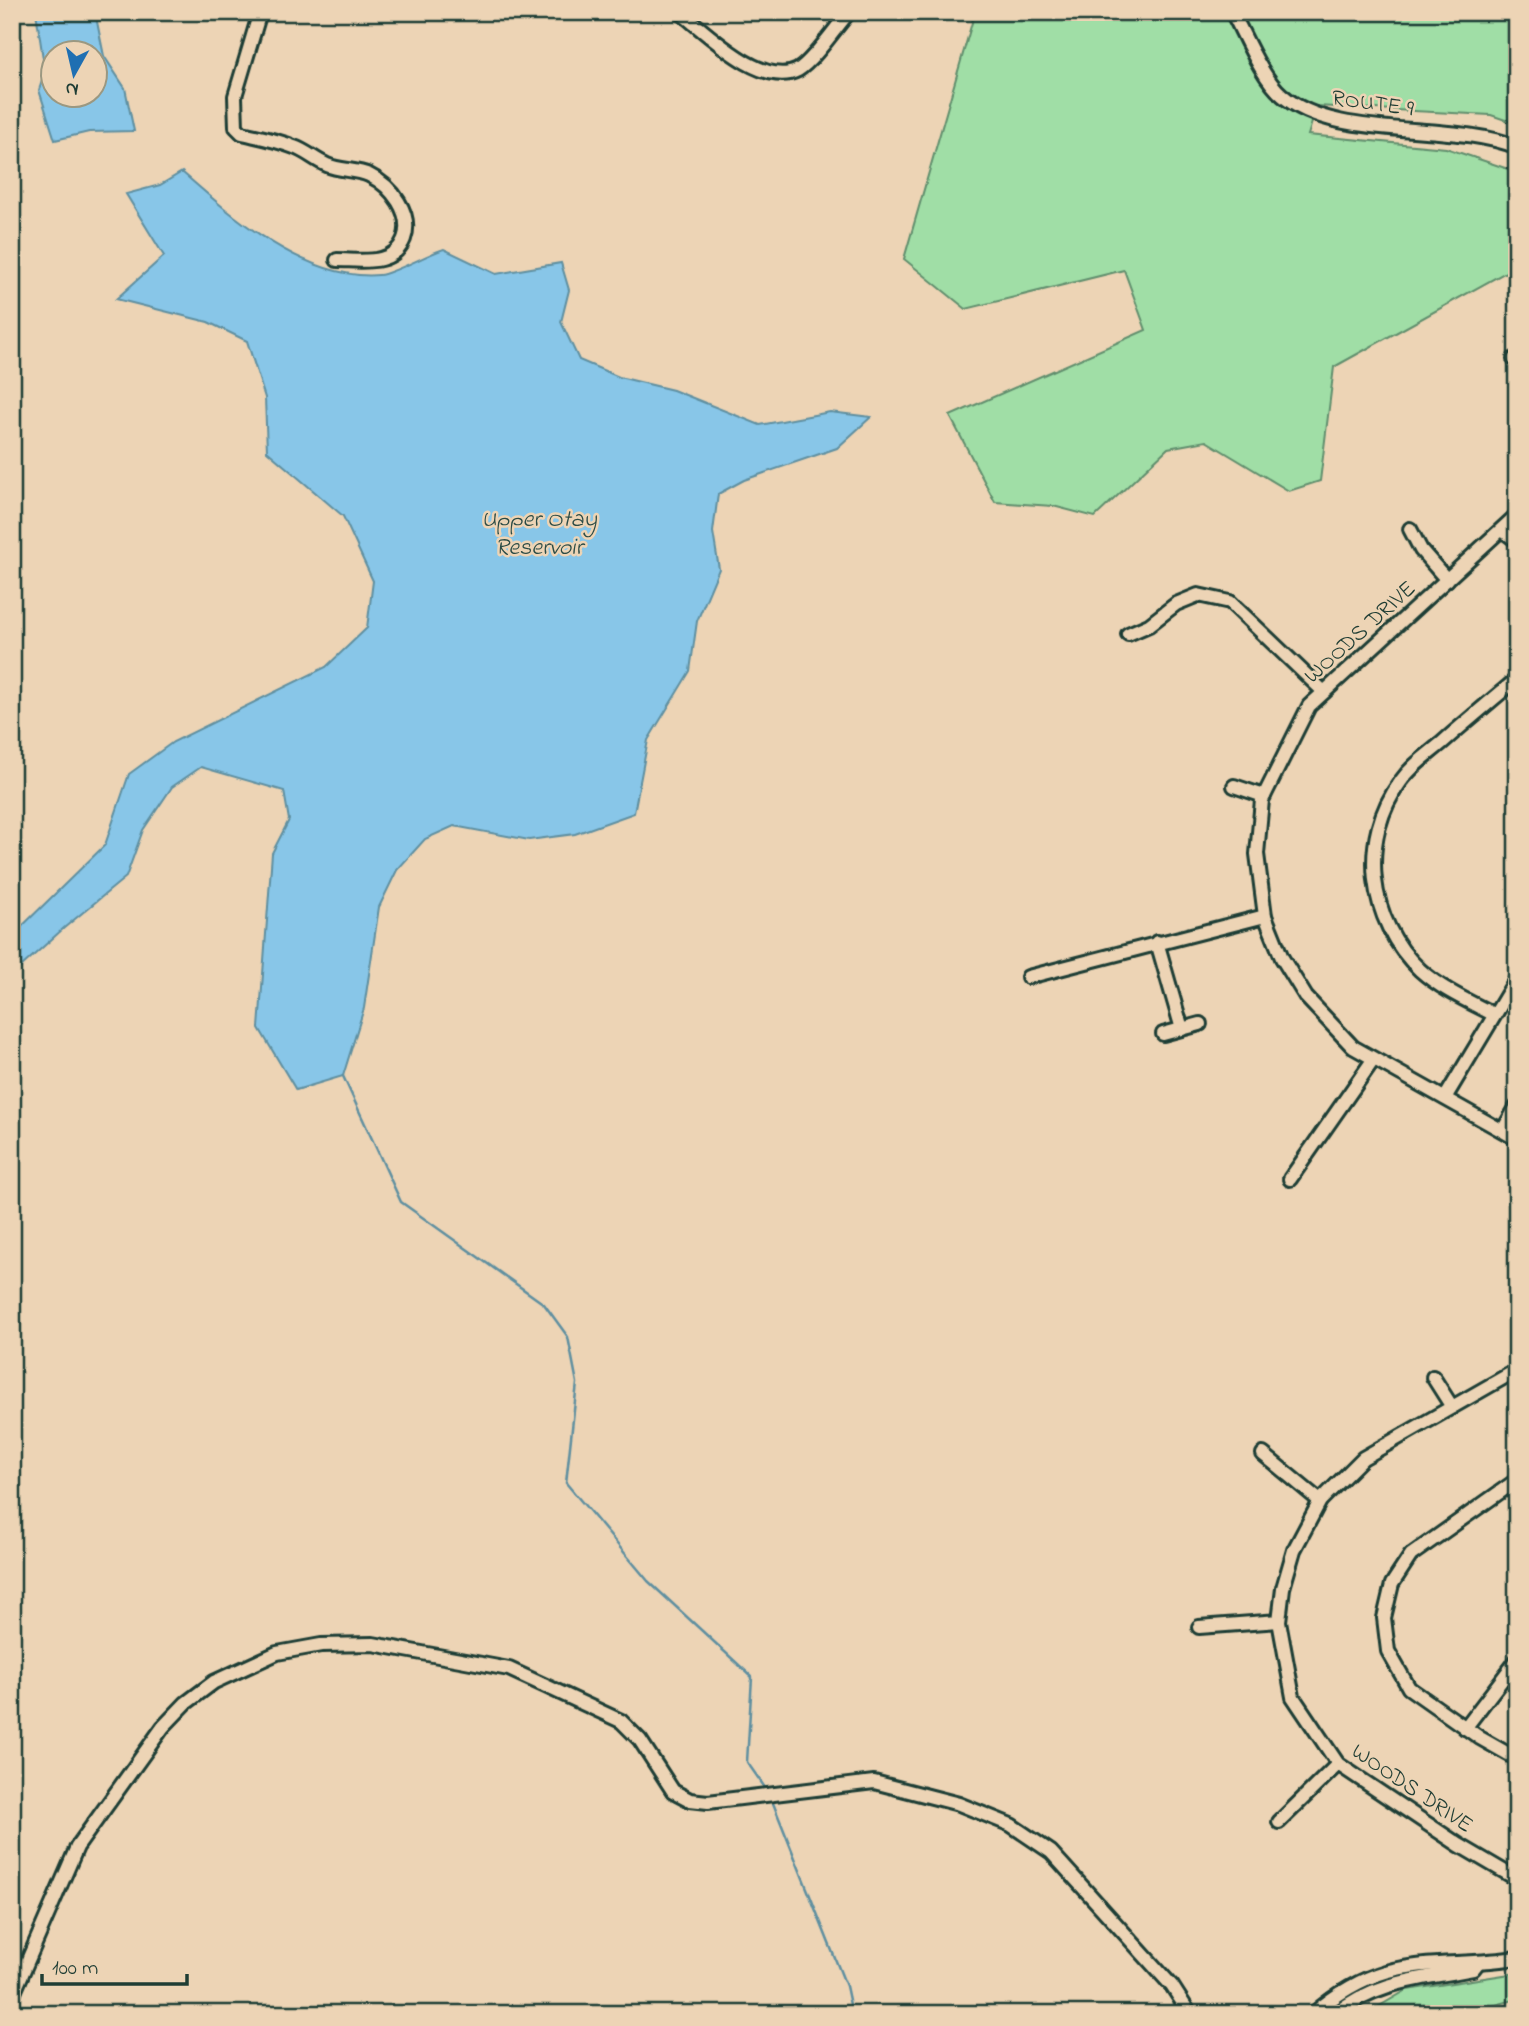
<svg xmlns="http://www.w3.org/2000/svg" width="1529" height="2026" font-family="'Indie Flower',sans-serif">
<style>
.green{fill:#a0dea6;stroke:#608e6d;stroke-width:2}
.water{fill:#88c6e8;stroke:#5e8fa0;stroke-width:2;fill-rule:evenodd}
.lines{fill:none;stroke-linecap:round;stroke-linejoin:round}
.stream{stroke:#5e8fa0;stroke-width:2.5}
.minor-casing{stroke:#1f3d34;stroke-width:18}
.minor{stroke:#edd4b5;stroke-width:12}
.labels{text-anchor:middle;stroke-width:5;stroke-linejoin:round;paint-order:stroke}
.street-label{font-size:23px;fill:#1f3d34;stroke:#edd4b5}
.water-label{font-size:24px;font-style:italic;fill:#2a4b46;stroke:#edd4b5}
</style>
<rect width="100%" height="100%" fill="#edd4b5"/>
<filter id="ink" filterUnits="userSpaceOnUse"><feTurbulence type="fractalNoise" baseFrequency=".0143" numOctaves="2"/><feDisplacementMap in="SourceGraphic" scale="14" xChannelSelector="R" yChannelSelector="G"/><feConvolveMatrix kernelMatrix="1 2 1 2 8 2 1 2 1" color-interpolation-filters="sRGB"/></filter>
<g filter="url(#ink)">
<g class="green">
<polygon points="975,12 1517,12 1517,124 1491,115 1317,106 1308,135 1446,148 1517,172 1517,266 1334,367 1320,481 1289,491 1206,441 1168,448 1095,517 1053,506 995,502 950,416 1146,330 1124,270 966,309 904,259"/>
<polygon points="1517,1973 1517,1999 1464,2014 1366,2014 1407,1990"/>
</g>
<g class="water">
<path d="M36,12H95L104,56L125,88L134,131L89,132L55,140L39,90L45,72ZM52,52H94V94H52Z"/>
<path d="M182,172C233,217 306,281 379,275C392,274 428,254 444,249L496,274L561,263L569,290L561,322L579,360L619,377L673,390L760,425L830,412L871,417L837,448L744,480L718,494L713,532L719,569L697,621L690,671L648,740L634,813L575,834L529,840L454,826L425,839L397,870L379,907L364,1008L343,1076L296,1090L259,1028L272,853L289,820L284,791L201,767L172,787L143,830L126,877L64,928L12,975V936L105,845L129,774L173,742L326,667L367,628L373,581L343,516L267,451L265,398L247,341L208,322L116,299L164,256L126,194L160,185Z"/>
</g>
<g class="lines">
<g class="stream">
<polyline points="343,1076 401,1202 544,1304 568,1337 577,1383 566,1483 648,1581 752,1677 747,1762 768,1792"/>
<polyline points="771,1798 846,1986 852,2014"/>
</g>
<defs>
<g id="minor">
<path d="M260,12L235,96L236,127L242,133C259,137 277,140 294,147C306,151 315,160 327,165C340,171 356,169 369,175C392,186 413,214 404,239C393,267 361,260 337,260"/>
<path d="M680,12C707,33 762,89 798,70C814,60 836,27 849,12"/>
<polyline points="1088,12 1100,12"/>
<path d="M1232,12C1245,36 1262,78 1282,95C1334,142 1451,120 1517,147"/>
<polyline points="1514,359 1517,360"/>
<polyline points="1517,515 1309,706 1262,800 1257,854 1265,916 1282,958 1306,997 1353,1047 1517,1139"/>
<polyline points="1410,529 1421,550 1447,580"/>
<polyline points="1502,530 1517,541"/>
<polyline points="1128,634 1149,625 1176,604 1198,595 1230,602 1324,692"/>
<polyline points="1234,786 1264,796"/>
<polyline points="1157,942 1182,1029"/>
<polyline points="1028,977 1265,916"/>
<path d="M1493,1014C1468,1001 1441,989 1420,970C1368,921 1358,839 1401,781C1412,765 1429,754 1444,741C1468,720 1492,700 1517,679"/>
<polyline points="1163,1034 1200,1024"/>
<polyline points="1445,1098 1517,978"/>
<polyline points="1503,1130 1517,1106"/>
<polyline points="1290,1179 1373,1060"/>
<polyline points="1516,1195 1517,1195"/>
<polyline points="1517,1370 1363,1458 1320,1501 1294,1550 1283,1588 1279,1621 1293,1697 1338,1764 1459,1845 1517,1879"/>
<polyline points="1433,1377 1452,1407"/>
<polyline points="1263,1454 1320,1501"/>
<polyline points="1517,1480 1411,1555 1392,1584 1384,1618 1388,1651 1409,1688 1480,1738 1517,1759"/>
<polyline points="1199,1627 1279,1621"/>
<polyline points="1465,1728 1517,1660"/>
<polyline points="1279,1822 1338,1764"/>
<polyline points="12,1997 77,1847 163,1727 186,1703 214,1682 277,1653 321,1645 373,1644 509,1669 621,1721 640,1740 673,1791 690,1800 708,1802 874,1782 959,1804 1011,1825 1051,1852 1172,1986 1190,2014"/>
<path d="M1313,2014C1387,1950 1433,1970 1517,1958"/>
<path d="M1335,2014C1377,1980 1423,1979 1473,1969L1477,1964"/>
</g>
</defs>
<use href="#minor" class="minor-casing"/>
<use href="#minor" class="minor"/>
</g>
</g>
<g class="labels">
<g class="street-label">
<text transform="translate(1373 102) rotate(8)" y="8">ROUTE 9</text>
<text transform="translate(1359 631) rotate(-42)" y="8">WOODS DRIVE</text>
<text transform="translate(1413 1787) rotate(34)" y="8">WOODS DRIVE</text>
</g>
<g class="water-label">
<text x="539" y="526">Upper Otay<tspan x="539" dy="28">Reservoir</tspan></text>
</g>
</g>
<rect width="1529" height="2026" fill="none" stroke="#edd4b5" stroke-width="42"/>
<rect x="21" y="21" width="1487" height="1984" fill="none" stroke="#1f3d34" stroke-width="2.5" filter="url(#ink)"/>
<g transform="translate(74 74) rotate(188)"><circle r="33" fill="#edd4b5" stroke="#9b9881" stroke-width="2"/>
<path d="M0-5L12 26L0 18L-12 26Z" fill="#1f6fb2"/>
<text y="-10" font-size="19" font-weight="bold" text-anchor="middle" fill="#1f3d34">N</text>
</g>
<path d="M42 1974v10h145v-10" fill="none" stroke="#1f3d34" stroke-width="3.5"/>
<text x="52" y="1974" font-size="21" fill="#1f3d34" stroke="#edd4b5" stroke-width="5" paint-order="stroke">100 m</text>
</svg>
